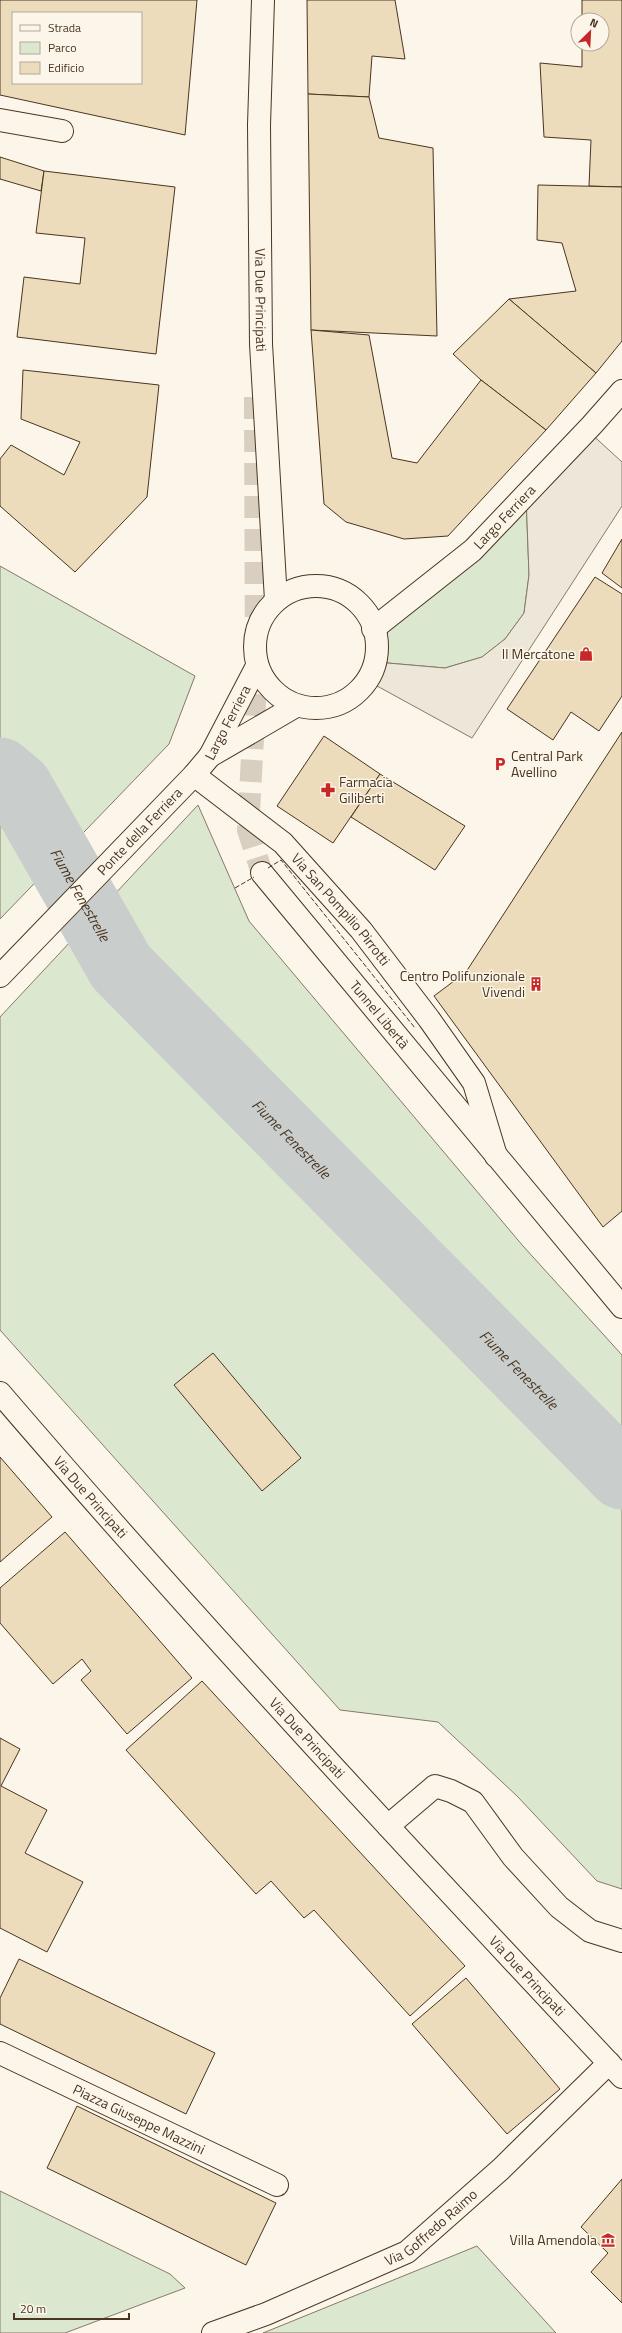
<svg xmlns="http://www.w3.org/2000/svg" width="622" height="2333" font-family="'Titillium Web',sans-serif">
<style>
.green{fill:#dce7d0;stroke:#887966}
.parking{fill:#ede7d9;stroke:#887966}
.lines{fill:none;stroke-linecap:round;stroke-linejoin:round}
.river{stroke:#c9cecd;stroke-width:69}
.building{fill:#ecdcbc;stroke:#4a3520;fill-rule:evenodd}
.tertiary-tunnel{stroke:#d8cfc1;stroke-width:22;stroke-dasharray:22 11;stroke-linecap:butt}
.minor-casing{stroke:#4a3520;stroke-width:24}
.tertiary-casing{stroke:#4a3520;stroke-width:24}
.minor{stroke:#fbf6e9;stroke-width:22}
.tertiary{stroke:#fbf6e9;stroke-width:22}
.fence{stroke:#4a3520;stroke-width:1;stroke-dasharray:5 2;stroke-linecap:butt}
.labels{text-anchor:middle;stroke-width:3;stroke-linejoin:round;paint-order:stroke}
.street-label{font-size:14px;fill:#4a3520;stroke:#fbf6e9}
.poi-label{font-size:14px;fill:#4a3520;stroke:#fbf6e9;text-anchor:end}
.water-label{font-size:15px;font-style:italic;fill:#4a3520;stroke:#fbf6e9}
</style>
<rect width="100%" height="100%" fill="#fbf6e9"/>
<g class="green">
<polygon points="526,495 529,575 524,613 505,639 482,657 445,668 376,662 377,641 373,629"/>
<polygon points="0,566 195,676 169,744 0,919"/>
<polygon points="198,805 249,921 523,1246 622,1355 622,1889 597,1881 517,1796 438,1722 340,1710 0,1330 0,1017"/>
<polygon points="0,2191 170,2274 185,2288 65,2333 0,2333"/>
<polygon points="477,2246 556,2333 263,2333"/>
</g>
<polygon class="parking" points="587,430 622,462 622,506 472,738 368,681 376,662 445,668 482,657 505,639 524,613 529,575 526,495"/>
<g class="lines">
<path class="river" id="s1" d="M0,772L18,787L121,967L622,1475"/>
</g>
<g class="building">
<path d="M0,0H197L185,135L0,95ZM13,13H141V83H13Z"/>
<polygon points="307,0 395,0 405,59 372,56 369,97 308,94"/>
<polygon points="582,0 622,0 622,187 589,186 591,140 544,137 540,63 582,67 582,44 602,44 602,20 582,20"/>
<polygon points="308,94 369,97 379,138 433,148 437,336 311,330"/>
<polygon points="0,157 44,171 41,191 0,179"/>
<polygon points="44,171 175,187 156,354 17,337 24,277 80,284 85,238 36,233"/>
<polygon points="538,185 622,187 622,341 596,373 509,299 576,291 562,243 537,240"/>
<polygon points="509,299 596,373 546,430 481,380 453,354"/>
<polygon points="311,330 369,335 392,458 417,463 481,380 546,430 448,536 404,539 346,522 324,504"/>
<polygon points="23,370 159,385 147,497 75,572 0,506 0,459 11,445 64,475 80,442 21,419"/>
<polygon points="622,539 622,588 602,573"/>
<polygon points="595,577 622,594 622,696 599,731 571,712 553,740 507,709"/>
<polygon points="622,732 622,1211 603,1227 434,996 466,972"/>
<polygon points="324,736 380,774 333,843 277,806"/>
<polygon points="380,774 465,826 435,870 351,817"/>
<polygon points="213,1353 301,1458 262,1491 174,1385"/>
<polygon points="0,1457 52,1517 0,1562"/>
<polygon points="65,1532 192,1678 127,1734 81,1680 91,1671 82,1659 53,1684 0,1623 0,1588"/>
<polygon points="202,1681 465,1966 410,2016 314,1910 304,1918 271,1881 256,1894 126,1750"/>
<polygon points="0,1738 20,1749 1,1786 47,1810 25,1853 83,1882 47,1952 0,1928"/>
<polygon points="19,1959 215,2053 186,2114 0,2024 0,1998"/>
<polygon points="466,1978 560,2089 507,2134 412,2024"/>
<polygon points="77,2106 276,2203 246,2265 47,2168"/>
<polygon points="622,2179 622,2303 591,2272 608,2253 581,2227"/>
</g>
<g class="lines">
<polyline class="tertiary-tunnel" points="255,397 256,684 248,830 262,873"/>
<defs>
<g id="minor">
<path id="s2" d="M263,0L259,125L261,344L276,600"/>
<polyline points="0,120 62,131"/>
<path id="s3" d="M373,629L473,550L592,425L622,391"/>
<path id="s4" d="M194,775L283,843L361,930L429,1019L474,1083L496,1156"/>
<path id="s5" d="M0,2053L277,2185"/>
<path id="s6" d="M213,2333L266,2314L407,2252L501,2169L609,2063"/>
</g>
<g id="tertiary">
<circle cx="316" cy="647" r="61"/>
<polyline points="210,756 296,706"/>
<path id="s7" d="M262,873L622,1307"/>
<path id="s8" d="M0,976L194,775L210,756L257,666"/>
<path id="s9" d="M0,1393C201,1627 411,1852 622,2077"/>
<polyline points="388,1826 435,1786 451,1791 473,1802 513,1857 559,1907 590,1931 622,1941"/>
</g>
</defs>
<use href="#minor" class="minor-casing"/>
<use href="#tertiary" class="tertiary-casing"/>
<use href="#minor" class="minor"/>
<use href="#tertiary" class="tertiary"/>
<g class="fence">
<polyline points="268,868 281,860 415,1028"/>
<polyline points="235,888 254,877"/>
</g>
</g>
<defs>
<symbol id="shop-bare" viewBox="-9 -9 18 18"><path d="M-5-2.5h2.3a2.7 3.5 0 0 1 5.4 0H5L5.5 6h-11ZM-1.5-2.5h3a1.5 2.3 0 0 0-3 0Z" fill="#c62828" stroke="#fbf6e9" stroke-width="2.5" paint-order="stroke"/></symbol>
<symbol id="parking-bare" viewBox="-9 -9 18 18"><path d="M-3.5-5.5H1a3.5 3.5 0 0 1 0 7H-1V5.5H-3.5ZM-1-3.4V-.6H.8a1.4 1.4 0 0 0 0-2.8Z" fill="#c62828" stroke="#fbf6e9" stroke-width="2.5" paint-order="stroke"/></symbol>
<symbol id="pharmacy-bare" viewBox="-9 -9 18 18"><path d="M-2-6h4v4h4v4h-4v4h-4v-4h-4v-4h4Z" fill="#c62828" stroke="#fbf6e9" stroke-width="2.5" paint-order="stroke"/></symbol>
<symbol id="building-bare" viewBox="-9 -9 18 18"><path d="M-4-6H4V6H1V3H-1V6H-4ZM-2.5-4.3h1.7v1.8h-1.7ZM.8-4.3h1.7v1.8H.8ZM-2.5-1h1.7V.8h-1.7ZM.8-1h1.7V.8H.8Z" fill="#c62828" stroke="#fbf6e9" stroke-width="2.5" paint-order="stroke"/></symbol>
<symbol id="museum-bare" viewBox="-9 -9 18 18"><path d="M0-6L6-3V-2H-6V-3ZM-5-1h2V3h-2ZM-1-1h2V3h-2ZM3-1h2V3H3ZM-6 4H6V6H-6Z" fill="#c62828" stroke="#fbf6e9" stroke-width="2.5" paint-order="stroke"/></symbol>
</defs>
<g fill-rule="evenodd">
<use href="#shop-bare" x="576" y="644" width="20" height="20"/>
<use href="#parking-bare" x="490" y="754" width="20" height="20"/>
<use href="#pharmacy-bare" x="318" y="780" width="20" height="20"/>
<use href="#building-bare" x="526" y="974" width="20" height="20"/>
<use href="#museum-bare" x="598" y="2230" width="20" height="20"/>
</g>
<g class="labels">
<g class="street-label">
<text dy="5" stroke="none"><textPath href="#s2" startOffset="300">Via Due Principati</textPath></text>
<text dy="5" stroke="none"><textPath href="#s3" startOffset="173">Largo Ferriera</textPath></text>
<text dy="5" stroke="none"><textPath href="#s8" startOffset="342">Largo Ferriera</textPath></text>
<text dy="5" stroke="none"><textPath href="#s8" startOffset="201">Ponte della Ferriera</textPath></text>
<text dy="5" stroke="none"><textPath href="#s4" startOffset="200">Via San Pompilio Pirrotti</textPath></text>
<text dy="5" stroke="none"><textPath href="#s7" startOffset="184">Tunnel Libertà</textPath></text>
<text dy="5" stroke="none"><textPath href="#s9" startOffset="138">Via Due Principati</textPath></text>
<text dy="5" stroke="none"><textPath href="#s9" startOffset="462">Via Due Principati</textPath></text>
<text dy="5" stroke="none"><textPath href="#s9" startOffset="786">Via Due Principati</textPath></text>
<text dy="5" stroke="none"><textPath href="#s5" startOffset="154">Piazza Giuseppe Mazzini</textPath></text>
<text dy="5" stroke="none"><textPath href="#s6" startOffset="244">Via Goffredo Raimo</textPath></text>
</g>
<g class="poi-label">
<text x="575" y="659">Il Mercatone</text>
<text x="511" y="761" text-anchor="start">Central Park<tspan x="511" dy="16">Avellino</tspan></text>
<text x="339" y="787" text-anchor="start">Farmacia<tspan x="339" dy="16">Giliberti</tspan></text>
<text x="525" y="981">Centro Polifunzionale<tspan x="525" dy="16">Vivendi</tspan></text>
<text x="597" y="2245">Villa Amendola</text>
</g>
<g class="water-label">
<text dy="5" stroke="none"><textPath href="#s1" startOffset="148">Fiume Fenestrelle</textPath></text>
<text dy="5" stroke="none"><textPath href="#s1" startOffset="473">Fiume Fenestrelle</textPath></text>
<text dy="5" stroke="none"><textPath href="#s1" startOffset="797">Fiume Fenestrelle</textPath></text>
</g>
</g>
<rect x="12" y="12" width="130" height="72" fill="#fbf6e9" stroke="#b4a999"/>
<rect x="20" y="25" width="20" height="6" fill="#fbf6e9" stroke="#b4a999"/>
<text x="48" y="32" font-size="12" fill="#4a3520">Strada</text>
<rect x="20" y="42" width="20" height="12" fill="#dce7d0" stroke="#b4a999"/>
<text x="48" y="52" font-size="12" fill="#4a3520">Parco</text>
<rect x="20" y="62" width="20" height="12" fill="#ecdcbc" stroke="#b4a999"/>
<text x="48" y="72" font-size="12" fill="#4a3520">Edificio</text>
<g transform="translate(590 32) rotate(24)"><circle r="19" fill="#fbf6e9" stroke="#b4a999"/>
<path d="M0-3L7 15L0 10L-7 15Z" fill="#c62828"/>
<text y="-6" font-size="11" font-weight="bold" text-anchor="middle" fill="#4a3520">N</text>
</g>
<path d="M14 2313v6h115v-6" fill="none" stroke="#4a3520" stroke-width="2"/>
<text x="20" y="2313" font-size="12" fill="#4a3520" stroke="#fbf6e9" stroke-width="3" paint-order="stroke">20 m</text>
</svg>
